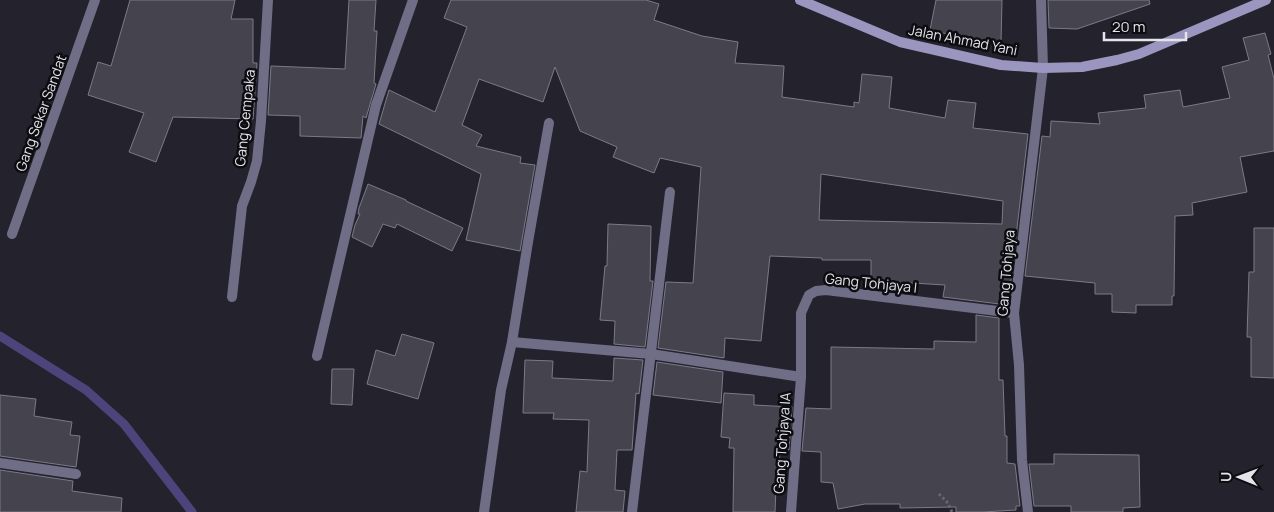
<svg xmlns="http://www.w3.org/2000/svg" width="1274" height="512" font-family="Manrope,sans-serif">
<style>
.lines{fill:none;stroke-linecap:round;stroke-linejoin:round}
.stream{stroke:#4e447c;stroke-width:9}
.building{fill:#44434e;stroke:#7b7a87;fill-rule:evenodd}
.path{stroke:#696871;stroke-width:3;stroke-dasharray:2.5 2.5;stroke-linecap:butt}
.minor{stroke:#706d87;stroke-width:10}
.secondary{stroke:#9b96c0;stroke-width:10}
.labels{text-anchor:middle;stroke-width:5;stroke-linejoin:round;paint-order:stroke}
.street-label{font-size:14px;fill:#e5e4eb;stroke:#0d0d11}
</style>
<rect width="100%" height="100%" fill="#24232d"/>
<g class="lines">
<polyline class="stream" points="0,336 86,390 124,424 192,512"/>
</g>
<g class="building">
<polygon points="130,0 235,0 231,19 253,19 253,63 257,63 253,119 173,117 156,162 129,152 144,113 88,95 98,62 111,66"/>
<polygon points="349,0 376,0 374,31 377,31 374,83 376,84 366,118 363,116 361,138 300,136 300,116 268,115 271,66 345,69"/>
<path d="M451,0H646L659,4L654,20L702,36L738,42L735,63L784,66L782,97L854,107V102L859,103L862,74L892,77L889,108L945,118L948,100L976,103L973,128L1028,134L1008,305L943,297L945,285L896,282V288H871V260H822V258L770,256L761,341L725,338L724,358L658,348L666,282L693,283L701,167L660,158L654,173L613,157L617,147L580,131L555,67L543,102L479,79L462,125L482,135L476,146L521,157L520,163L535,165L520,251L466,240L481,174L379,124L389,90L435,112L467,27L444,18ZM821,174L1003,201L1002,224L819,220Z"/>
<polygon points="936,0 1002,0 1001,42 965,40 965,38 930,30"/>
<polygon points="1048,0 1149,0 1150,4 1077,29 1049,28"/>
<polygon points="1265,33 1271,54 1268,55 1274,79 1274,151 1240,157 1247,192 1192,203 1193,215 1175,216 1174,296 1172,296 1172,305 1136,305 1136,313 1112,312 1112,294 1095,294 1095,283 1025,276 1042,136 1050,137 1051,121 1100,124 1098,113 1146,108 1144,95 1180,90 1183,107 1230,98 1222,67 1249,60 1243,38"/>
<polygon points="368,184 406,200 406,201 463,228 452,251 397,224 395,228 383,224 372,247 352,237 355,225 360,214 358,214 359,208"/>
<polygon points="608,224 651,226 650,281 653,281 645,347 614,344 615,321 600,320 605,266 607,266"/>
<polygon points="1254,228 1274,228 1274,378 1251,377 1251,337 1247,337 1249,272 1254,272"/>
<polygon points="976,315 999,318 999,380 1003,380 1005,436 1007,436 1007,463 1015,464 1020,506 1016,506 1016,510 983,512 956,512 956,507 900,508 900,504 865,504 838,509 833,483 821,482 821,452 802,451 806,408 831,409 831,347 934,349 934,341 976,342"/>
<polygon points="402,334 434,343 418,399 367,384 376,350 395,356"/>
<polygon points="614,358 643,360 639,394 636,393 632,450 617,450 615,490 625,491 623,512 576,512 580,471 587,472 589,420 553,419 554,413 523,413 525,360 553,361 552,378 613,381"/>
<polygon points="657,362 723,372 721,403 653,395"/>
<polygon points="332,369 354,369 352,405 331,404"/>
<polygon points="724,393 754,395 754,405 792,407 789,450 780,450 778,488 776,488 775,512 733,512 734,448 729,448 730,438 721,437"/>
<polygon points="0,395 36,399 34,416 72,422 70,435 80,436 76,467 0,456"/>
<polygon points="1054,454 1139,455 1140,507 1123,508 1123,512 1071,512 1071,506 1034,506 1029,464 1054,464"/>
<polygon points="0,470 73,481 72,491 122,498 121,512 0,512"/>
</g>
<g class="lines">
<polyline class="path" points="939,494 948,503 952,512"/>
<g class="minor">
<polyline points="12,234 95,0"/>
<polyline points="232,297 242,206 251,182 257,161 261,121 268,0"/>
<polyline points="512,342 651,354 801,377"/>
<polyline points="317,356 376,105 413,0"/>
<polyline points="0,463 76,474"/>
<polyline points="484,512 501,390 512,342 528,242 549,123"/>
<polyline points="632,512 670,192"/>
<polyline points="791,512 801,377 801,313 809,295 816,291 826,290 1014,313"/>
<polyline points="1028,512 1022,460 1019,365 1014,313 1043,68 1041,0"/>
</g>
<polyline class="secondary" points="800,0 900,42 1001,65 1043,68 1082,67 1117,60 1139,54 1266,0"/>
</g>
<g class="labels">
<g class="street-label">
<text transform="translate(963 40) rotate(11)" y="5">Jalan Ahmad Yani</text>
<text transform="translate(41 113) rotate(-70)" y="5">Gang Sekar Sandat</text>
<text transform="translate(245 118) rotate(-84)" y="5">Gang Cempaka</text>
<text transform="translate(1006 273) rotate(-85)" y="5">Gang Tohjaya</text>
<text transform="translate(871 283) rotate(6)" y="5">Gang Tohjaya I</text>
<text transform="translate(782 443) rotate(-86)" y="5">Gang Tohjaya IA</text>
</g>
</g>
<g transform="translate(1239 477) rotate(271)" stroke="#0d0d11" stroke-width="4" paint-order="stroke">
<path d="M0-4L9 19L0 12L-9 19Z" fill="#e5e4eb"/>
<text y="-8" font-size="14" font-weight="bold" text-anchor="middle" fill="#e5e4eb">U</text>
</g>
<path d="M1104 32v8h82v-8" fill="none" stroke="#e5e4eb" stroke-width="2.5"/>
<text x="1112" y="32" font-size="15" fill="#e5e4eb" stroke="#0d0d11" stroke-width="4" paint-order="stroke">20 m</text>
</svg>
